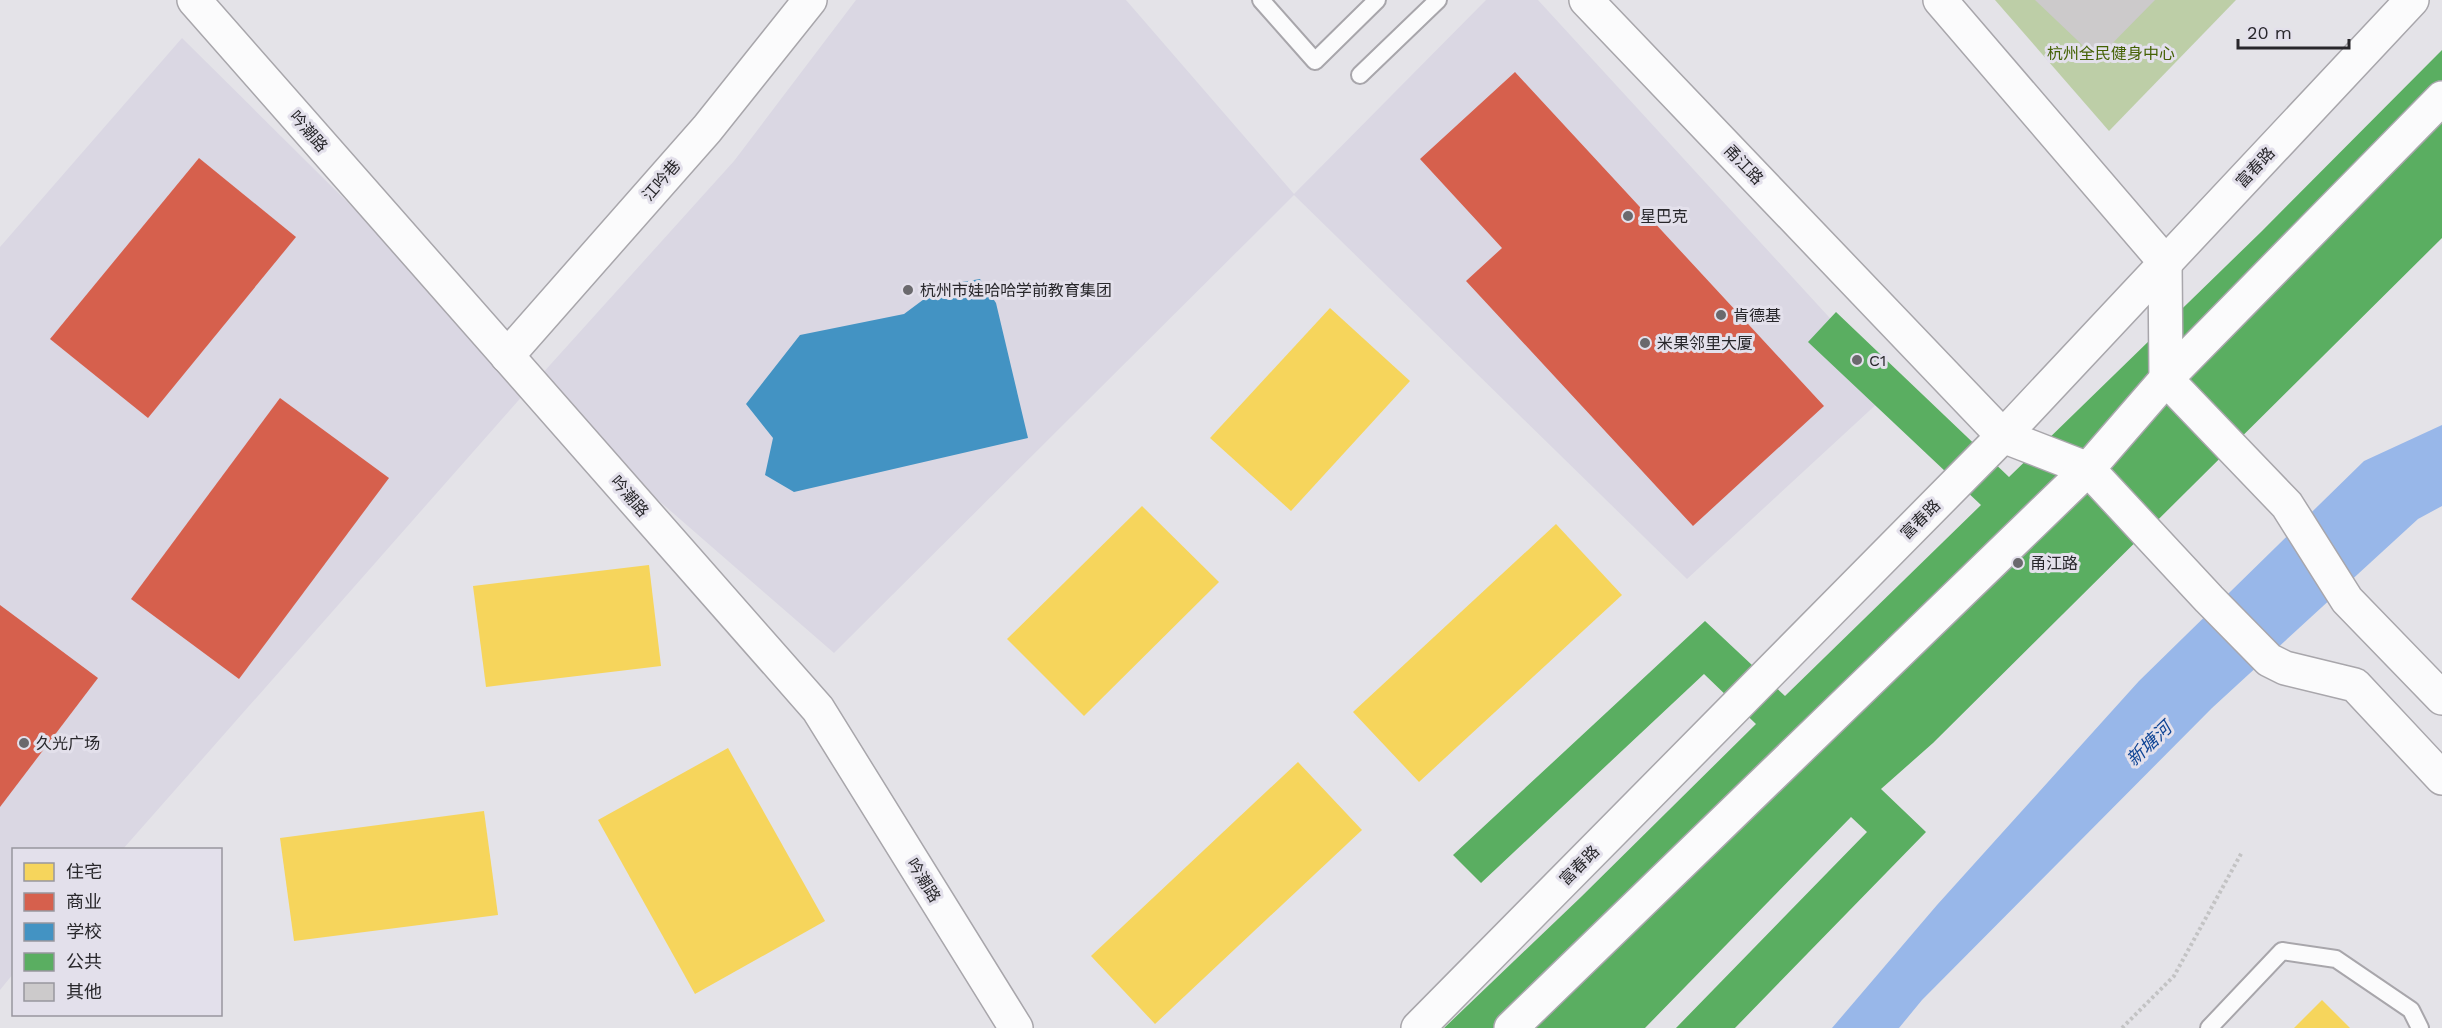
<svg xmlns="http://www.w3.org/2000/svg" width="2442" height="1028" font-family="'Work Sans','Noto Sans SC',sans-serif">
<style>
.built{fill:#dad7e3}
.green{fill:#bdcea7}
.water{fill:#98b7e9}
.homes{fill:#f6d55c}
.shops{fill:#d6604d}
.schools{fill:#4393c3}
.public{fill:#5aae61}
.building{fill:#cccacb}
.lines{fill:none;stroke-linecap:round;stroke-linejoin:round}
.lane-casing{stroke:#a8a6ab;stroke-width:20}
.street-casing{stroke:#a8a6ab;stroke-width:36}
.secondary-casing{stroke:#a8a6ab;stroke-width:36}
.path{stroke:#c3c3c4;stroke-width:4;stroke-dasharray:3 3;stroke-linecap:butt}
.lane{stroke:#fbfbfc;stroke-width:16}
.street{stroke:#fbfbfc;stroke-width:33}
.secondary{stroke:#fbfbfc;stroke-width:33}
.poi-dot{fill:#6a696d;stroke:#e3e0eb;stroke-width:2}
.labels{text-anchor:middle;stroke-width:6;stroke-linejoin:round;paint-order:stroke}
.park-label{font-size:16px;fill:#446104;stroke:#e3e0eb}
.street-label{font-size:16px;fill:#28272b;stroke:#e3e0eb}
.poi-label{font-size:16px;fill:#28272b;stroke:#e3e0eb;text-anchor:start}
.water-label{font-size:18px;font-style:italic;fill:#0e4495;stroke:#e3e0eb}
</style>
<rect width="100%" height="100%" fill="#e4e3e8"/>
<polygon class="built" points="856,0 1126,0 1294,194 1486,0 1538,0 1894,388 1687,579 1294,195 834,653 551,407 532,385 123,849 14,850 13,974 0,990 0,247 182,38 532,385 734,161"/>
<polygon class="green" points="1995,0 2236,0 2109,131"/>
<polygon class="water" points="2442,425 2442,506 2418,519 2212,708 1922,1000 1899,1028 1832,1028 1937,905 2139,681 2364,461"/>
<g class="homes">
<polygon points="1330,308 1410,381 1291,511 1210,438"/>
<polygon points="1142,506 1219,582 1084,716 1007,639"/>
<polygon points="1556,524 1622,595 1419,782 1353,712"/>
<polygon points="649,565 661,666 486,687 473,586"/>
<polygon points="728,748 825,921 695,994 598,820"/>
<polygon points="1298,762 1362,830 1155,1024 1091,956"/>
<polygon points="484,811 498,915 294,941 280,838"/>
<polygon points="2322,1000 2350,1028 2294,1028"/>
</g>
<g class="shops">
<polygon points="1515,72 1824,406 1693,526 1466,281 1502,248 1420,159"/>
<polygon points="199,158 296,237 148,418 50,339"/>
<polygon points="280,398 389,478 239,679 131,599"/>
<polygon points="0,605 98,678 0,807"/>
</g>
<polygon class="schools" points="980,279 996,303 1028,438 794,492 765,475 773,438 746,404 800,335 904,314 943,285"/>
<polygon class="public" points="2442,50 2442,238 1933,743 1881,789 1926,832 1735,1028 1676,1028 1867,832 1851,817 1645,1028 1444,1028 1581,897 1756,724 1704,674 1481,883 1453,855 1705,621 1785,696 1981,505 1808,342 1836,312 2009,477 2262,231"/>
<polygon class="building" points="2035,0 2155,0 2097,59"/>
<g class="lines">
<defs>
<g id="lane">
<polyline points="1261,0 1315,61 1377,0"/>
<polyline points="1360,75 1438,0"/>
<polyline points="2209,1028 2282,951 2336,959 2411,1010 2420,1028"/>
</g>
<g id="street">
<polyline points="194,0 818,709 1016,1028"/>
<polyline points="507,356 707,129 810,0"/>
</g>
<g id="secondary">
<polyline points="1586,0 2003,436 2088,469 2209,599 2269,660 2285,668 2355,685 2442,778"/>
<polyline points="1940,0 2165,262 2166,379 2287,505 2347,600 2442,698"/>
<polyline points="1418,1028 2003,436 2412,0"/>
<polyline points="1511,1028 2088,469 2166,379 2442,98"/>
</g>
</defs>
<use href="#lane" class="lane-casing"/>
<use href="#street" class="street-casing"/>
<use href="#secondary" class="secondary-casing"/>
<polyline class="path" points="2122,1028 2174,976 2242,852"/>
<use href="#lane" class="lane"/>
<use href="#street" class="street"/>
<use href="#secondary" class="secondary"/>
</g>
<g class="poi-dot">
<circle cx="1628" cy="216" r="6"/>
<circle cx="908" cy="290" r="6"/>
<circle cx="1721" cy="315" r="6"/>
<circle cx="1645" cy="343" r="6"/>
<circle cx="1857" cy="360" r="6"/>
<circle cx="2018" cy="563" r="6"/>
<circle cx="24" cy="743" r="6"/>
</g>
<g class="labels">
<g class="park-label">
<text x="2111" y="59">杭州全民健身中心</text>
</g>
<g class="street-label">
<text transform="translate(309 131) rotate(49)" y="6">吟潮路</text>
<text transform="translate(1744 164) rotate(46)" y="6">甬江路</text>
<text transform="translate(2255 167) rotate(-47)" y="6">富春路</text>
<text transform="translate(661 180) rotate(-49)" y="6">江吟巷</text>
<text transform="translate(630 496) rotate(49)" y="6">吟潮路</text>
<text transform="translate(1920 519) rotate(-45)" y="6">富春路</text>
<text transform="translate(1579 865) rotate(-45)" y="6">富春路</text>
<text transform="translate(924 880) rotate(58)" y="6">吟潮路</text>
</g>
<g class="poi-label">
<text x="1640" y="222">星巴克</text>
<text x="920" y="296">杭州市娃哈哈学前教育集团</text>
<text x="1733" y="321">肯德基</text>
<text x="1657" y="349">米果邻里大厦</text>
<text x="1869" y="366">C1</text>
<text x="2030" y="569">甬江路</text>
<text x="36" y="749">久光广场</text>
</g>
<g class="water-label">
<text transform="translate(2149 744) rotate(-44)" y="6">新塘河</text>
</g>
</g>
<rect x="12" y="848" width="210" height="168" fill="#e3e0eb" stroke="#98969e" stroke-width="1.5"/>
<rect x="24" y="863" width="30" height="18" fill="#f6d55c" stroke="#98969e" stroke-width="1.5"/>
<text x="66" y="878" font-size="18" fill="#28272b">住宅</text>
<rect x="24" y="893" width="30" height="18" fill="#d6604d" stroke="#98969e" stroke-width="1.5"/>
<text x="66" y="908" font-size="18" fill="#28272b">商业</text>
<rect x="24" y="923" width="30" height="18" fill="#4393c3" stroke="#98969e" stroke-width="1.5"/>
<text x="66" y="938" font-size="18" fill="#28272b">学校</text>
<rect x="24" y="953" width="30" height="18" fill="#5aae61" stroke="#98969e" stroke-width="1.5"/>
<text x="66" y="968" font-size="18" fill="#28272b">公共</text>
<rect x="24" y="983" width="30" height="18" fill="#cccacb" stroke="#98969e" stroke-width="1.5"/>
<text x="66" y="998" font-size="18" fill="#28272b">其他</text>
<path d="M2238 39v9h111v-9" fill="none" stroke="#28272b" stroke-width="3"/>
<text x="2247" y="39" font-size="18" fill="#28272b" stroke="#e3e0eb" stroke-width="4.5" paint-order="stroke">20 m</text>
</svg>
